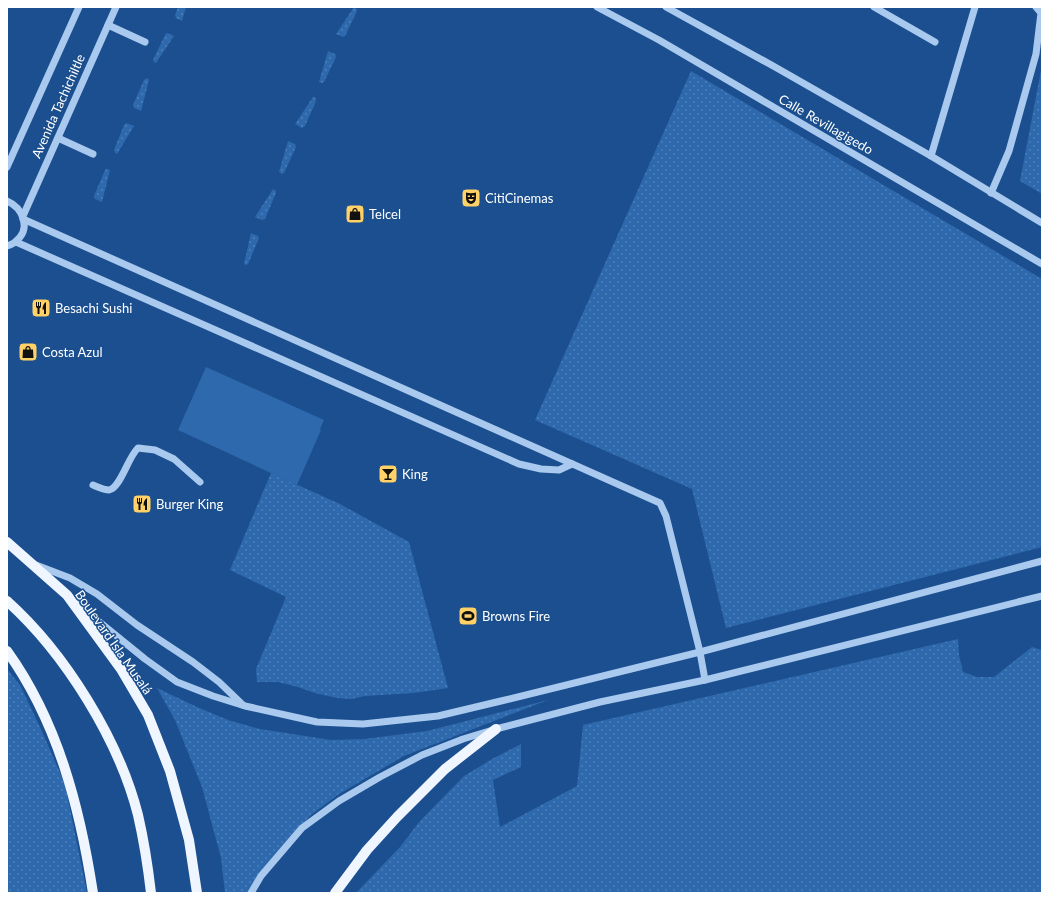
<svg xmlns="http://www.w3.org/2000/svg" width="1049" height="900" font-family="Lato,sans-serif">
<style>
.grass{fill:url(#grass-dots)}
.park{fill:#2e69ad}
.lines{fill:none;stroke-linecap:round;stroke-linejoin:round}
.minor{stroke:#a9c9ee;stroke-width:7}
.major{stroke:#f0f6ff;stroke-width:10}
.labels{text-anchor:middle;stroke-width:3;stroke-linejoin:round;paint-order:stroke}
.street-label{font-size:13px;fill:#fff;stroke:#1b4f8f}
.poi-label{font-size:13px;fill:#fff;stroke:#1b4f8f;text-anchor:start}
</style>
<defs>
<pattern id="grass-dots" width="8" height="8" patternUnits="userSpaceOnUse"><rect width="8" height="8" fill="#2e69ad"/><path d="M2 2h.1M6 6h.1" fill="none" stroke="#4d80b9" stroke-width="1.8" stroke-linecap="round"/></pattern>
</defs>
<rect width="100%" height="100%" fill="#1b4f8f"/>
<g class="grass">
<polygon points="178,7 186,7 182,21 176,18 175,15"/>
<polygon points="354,7 356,8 357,11 345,36 343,37 336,34"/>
<polygon points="167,33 174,36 156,63 154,62 153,60 165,35"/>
<polygon points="328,51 335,54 336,57 324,82 322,83 319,82"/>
<polygon points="1042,65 1042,194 1020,181"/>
<polygon points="691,71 1042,279 1042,547 726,628 692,489 535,420"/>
<polygon points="147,78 149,80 141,111 134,108 133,105 144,80"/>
<polygon points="313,97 316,98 316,101 305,126 302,128 295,124"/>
<polygon points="126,123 134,126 117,154 115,153 114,150 124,125"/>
<polygon points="288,141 295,144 296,147 284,173 282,174 279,172"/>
<polygon points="107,169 110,170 102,202 95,199 94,196 105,170"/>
<polygon points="273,189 276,191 276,193 265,219 262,220 255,217"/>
<polygon points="251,233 258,236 259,238 248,264 246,265 244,264"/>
<polygon points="271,473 340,504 409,542 448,688 414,693 365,696 351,699 337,698 315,693 298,687 278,682 257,682 256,669 286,597 230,570"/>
<polygon points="958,639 959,655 963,672 977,677 994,677 1032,647 1042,650 1042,893 356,893 400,847 420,821 464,776 492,759 521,744 521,767 493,780 500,827 577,786 583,725"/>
<polygon points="7,669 20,685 40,727 65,784 87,893 7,893"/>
<polygon points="157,688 197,707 228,720 260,729 331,740 364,739 427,731 548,700 404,756 339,794 311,815 285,844 249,893 225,893 221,858 202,787 175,720"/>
</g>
<polygon class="park" points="206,367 324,420 320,429 321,430 297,485 178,430"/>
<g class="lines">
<g class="minor">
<polyline points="597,7 659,40 1042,264"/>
<polyline points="666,7 775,67 931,156 1042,223"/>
<polyline points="874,7 935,42"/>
<polyline points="108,25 145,42"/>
<polyline points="58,138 93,154"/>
<polyline points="931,156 975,7"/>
<polyline points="7,167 79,7"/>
<polyline points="991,193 1009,151 1036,54 1041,13 1036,7"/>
<path d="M7,201C23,208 32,229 15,242C13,244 10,245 7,246"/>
<polyline points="23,216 116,7"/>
<polyline points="23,219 660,503 666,516 700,652 705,680"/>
<polyline points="16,242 519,464 541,469 559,470 572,464"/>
<path d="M93,485C98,487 104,490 109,490C120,489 128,457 138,448L155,450L174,459L200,482"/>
<polyline points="36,565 70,578 97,594 137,625 193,662 219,682 243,705"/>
<polyline points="76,603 145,659 177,682 213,696 245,706 317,722 363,724 438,716 501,701 700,652 1042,561"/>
<polyline points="251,893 261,876 302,828 339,801 380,777 422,755 463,739 496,729 600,702 705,680 1042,596"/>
</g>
<g class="major">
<polyline points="7,542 67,595 121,669 148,715 170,771 189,840 197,893"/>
<path d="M7,601C65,653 119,740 138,815C144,841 148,867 151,893"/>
<path d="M7,651C58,722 80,808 93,893"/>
<polyline points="335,893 367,850 397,817 445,769 496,729"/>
</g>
</g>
<defs>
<symbol id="theatre-square" viewBox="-11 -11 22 22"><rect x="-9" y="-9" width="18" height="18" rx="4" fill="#ffd166" stroke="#1b4f8f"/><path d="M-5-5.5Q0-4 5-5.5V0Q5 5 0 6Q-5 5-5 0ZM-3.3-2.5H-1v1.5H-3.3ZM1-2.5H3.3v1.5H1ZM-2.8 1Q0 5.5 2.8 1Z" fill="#111"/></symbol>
<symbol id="shop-square" viewBox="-11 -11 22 22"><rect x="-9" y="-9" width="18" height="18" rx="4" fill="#ffd166" stroke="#1b4f8f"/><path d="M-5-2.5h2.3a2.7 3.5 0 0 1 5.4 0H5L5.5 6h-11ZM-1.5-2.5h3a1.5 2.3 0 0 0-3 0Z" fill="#111"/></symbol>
<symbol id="restaurant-square" viewBox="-11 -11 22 22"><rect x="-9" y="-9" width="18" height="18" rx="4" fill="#ffd166" stroke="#1b4f8f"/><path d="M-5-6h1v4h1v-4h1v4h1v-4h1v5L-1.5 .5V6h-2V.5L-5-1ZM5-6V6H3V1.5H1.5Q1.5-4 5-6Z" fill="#111"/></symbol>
<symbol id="bar-square" viewBox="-11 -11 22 22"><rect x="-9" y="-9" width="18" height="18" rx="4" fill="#ffd166" stroke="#1b4f8f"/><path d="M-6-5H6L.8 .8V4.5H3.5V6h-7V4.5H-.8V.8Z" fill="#111"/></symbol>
<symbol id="stadium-square" viewBox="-11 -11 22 22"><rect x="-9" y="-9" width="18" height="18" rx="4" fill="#ffd166" stroke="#1b4f8f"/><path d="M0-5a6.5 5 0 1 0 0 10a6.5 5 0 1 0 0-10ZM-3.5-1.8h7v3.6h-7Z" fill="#111"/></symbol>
</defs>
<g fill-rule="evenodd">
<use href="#theatre-square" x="460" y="187" width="22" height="22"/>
<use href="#shop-square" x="344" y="203" width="22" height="22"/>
<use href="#restaurant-square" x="30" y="297" width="22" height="22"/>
<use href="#shop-square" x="17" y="341" width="22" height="22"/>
<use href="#bar-square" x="377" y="463" width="22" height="22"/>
<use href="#restaurant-square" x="131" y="493" width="22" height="22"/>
<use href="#stadium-square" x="457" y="605" width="22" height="22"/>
</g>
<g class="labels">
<g class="street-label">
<text transform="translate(58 106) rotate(-66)" y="5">Avenida Tachichiltle</text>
<text transform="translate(826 124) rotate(30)" y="5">Calle Revillagigedo</text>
<text transform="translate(114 642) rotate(55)" y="5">Boulevard Isla Musalá</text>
</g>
<g class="poi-label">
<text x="485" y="203">CitiCinemas</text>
<text x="369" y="219">Telcel</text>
<text x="55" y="313">Besachi Sushi</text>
<text x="42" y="357">Costa Azul</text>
<text x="402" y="479">King</text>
<text x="156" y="509">Burger King</text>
<text x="482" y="621">Browns Fire</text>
</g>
</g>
<rect width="1049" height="900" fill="none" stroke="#ffffff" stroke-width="16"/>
</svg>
